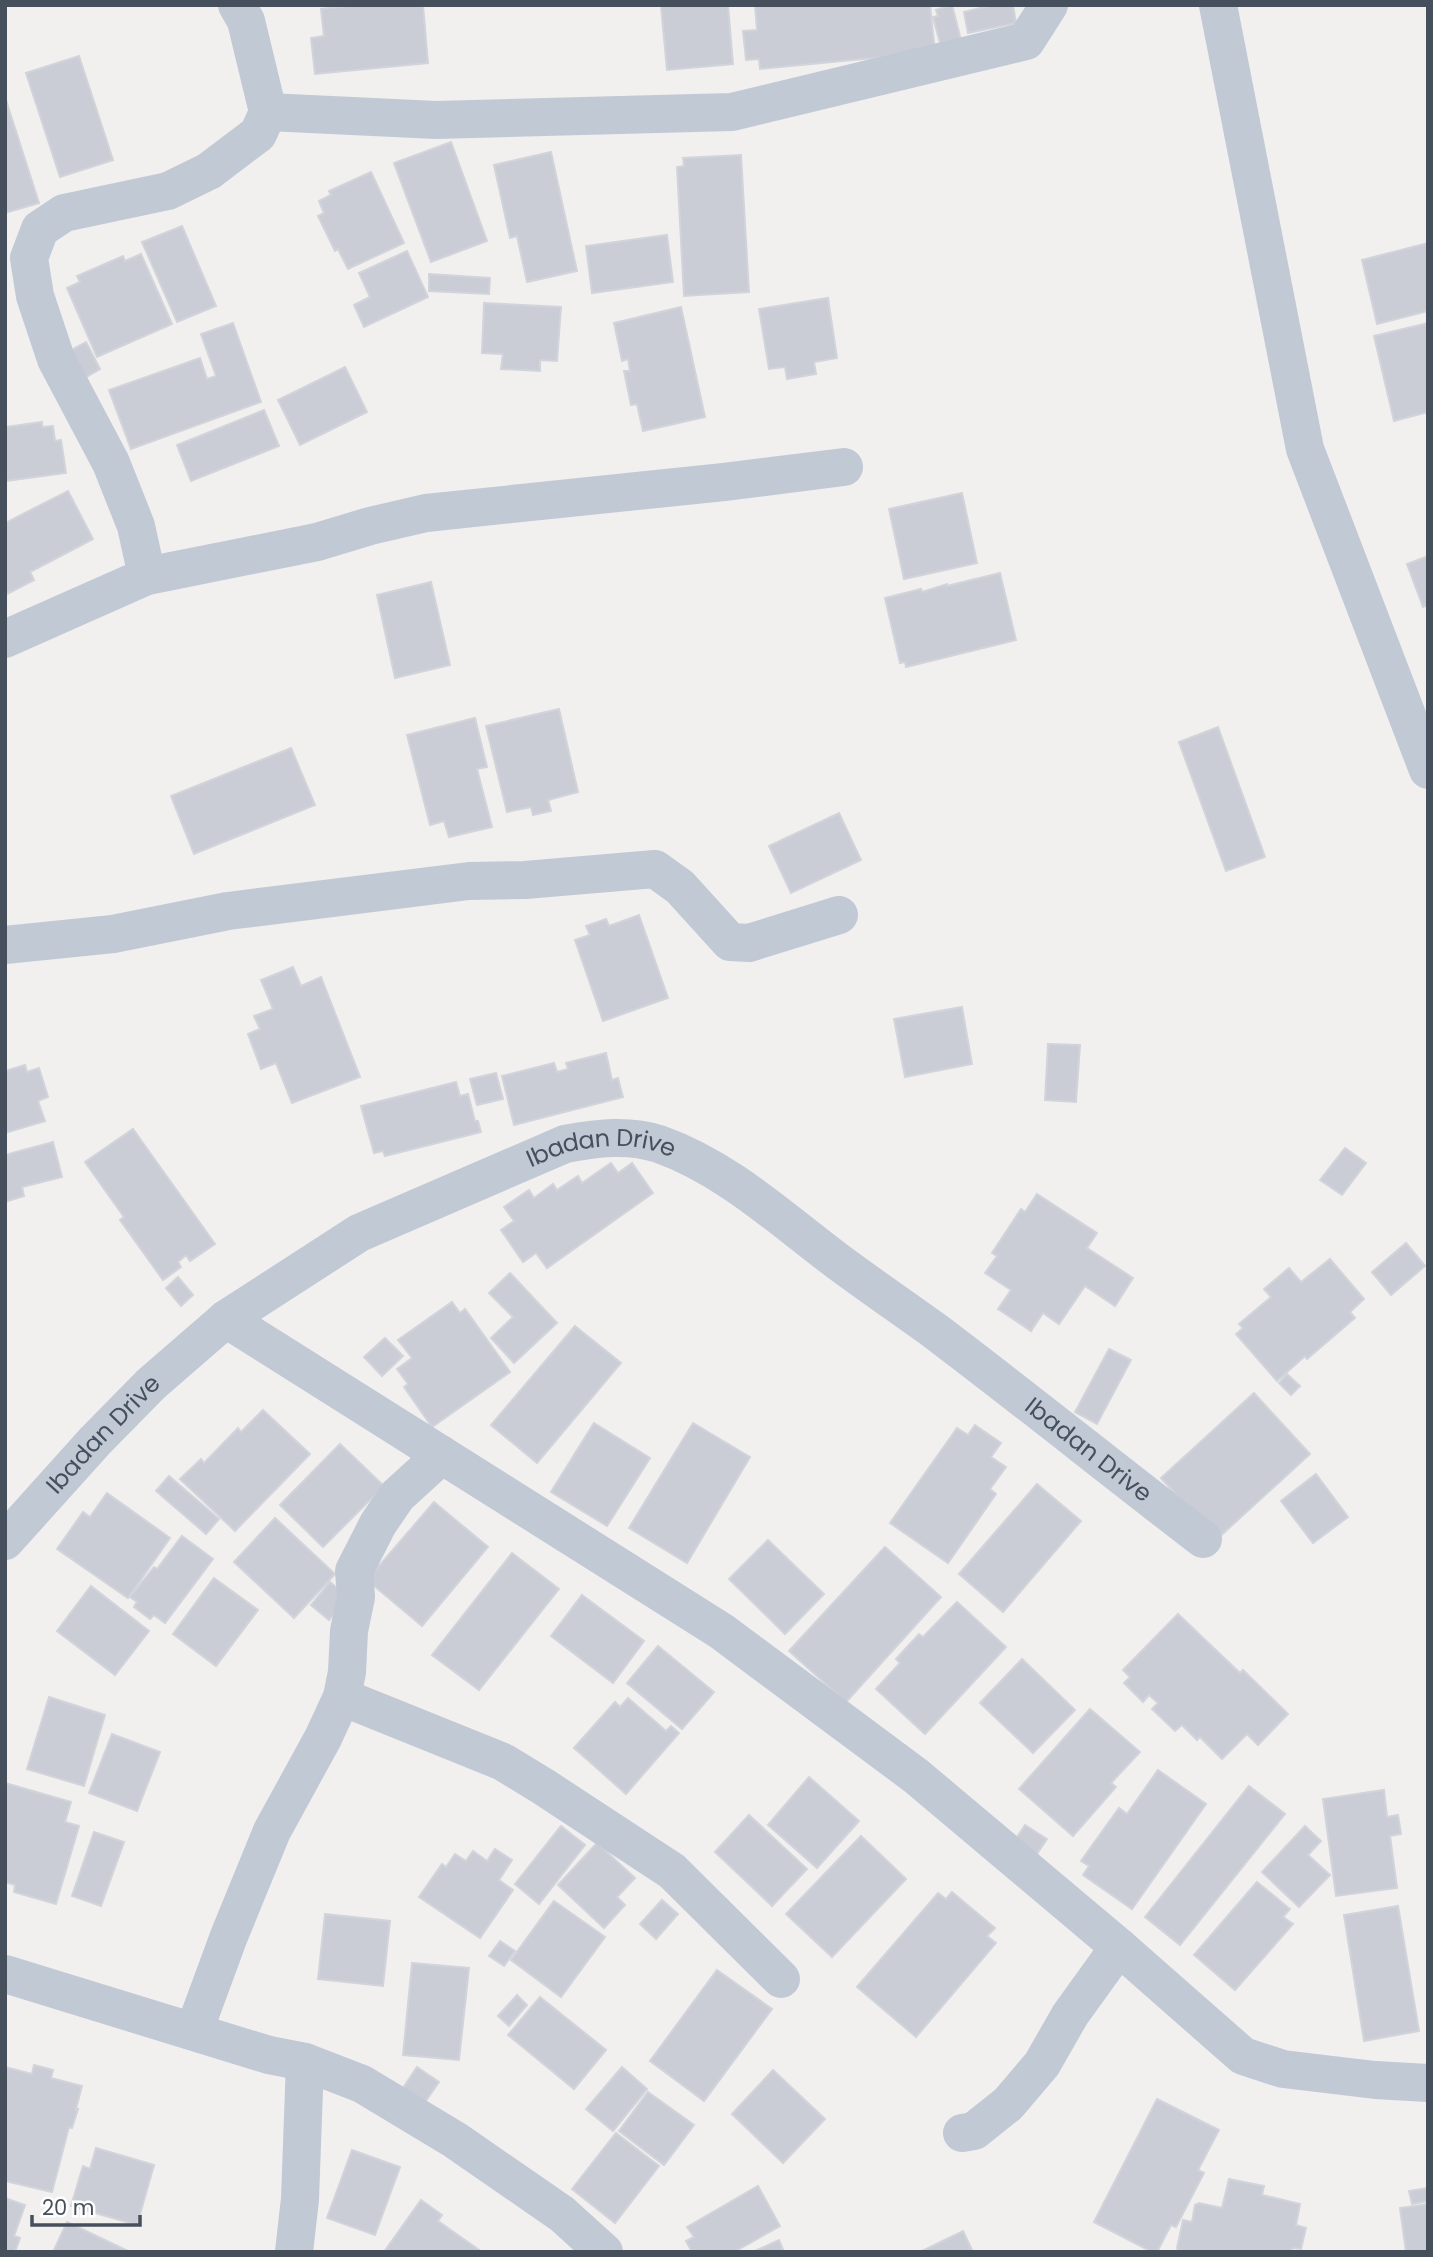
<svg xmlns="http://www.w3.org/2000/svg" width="1433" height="2257" font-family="Poppins,sans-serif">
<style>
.building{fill:#cacdd5;stroke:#d2d4db;stroke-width:2}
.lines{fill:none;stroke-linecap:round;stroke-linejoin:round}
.minor{stroke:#c1c9d5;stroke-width:38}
.labels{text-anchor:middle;stroke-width:7;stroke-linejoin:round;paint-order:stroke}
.street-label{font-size:24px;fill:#46505d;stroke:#fff}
</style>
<rect width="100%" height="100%" fill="#f2efef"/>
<g class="building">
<polygon points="357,5 423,5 428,63 315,74 311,38 324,36 321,9"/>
<polygon points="728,5 733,64 667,70 661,6"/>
<polygon points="755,5 930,5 935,52 760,69 759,59 746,60 743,31 757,30"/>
<polygon points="952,5 963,48 943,54 933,17 938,16 936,10"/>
<polygon points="993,5 1013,5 1016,23 968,33 964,12"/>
<polygon points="79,56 113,160 60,177 26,73"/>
<polygon points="5,97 39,203 5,213"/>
<polygon points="451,142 487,241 431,262 394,163"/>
<polygon points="551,152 577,271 527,282 517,236 510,238 494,165"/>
<polygon points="741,155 749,292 684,296 677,167 684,166 683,158"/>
<polygon points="371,172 404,243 348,269 338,249 335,251 318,216 324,213 319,201 331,195 329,191"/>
<polygon points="182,226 216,306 177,322 142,242"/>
<polygon points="667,235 673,282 592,293 586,246"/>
<polygon points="1428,243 1428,311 1377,324 1362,260"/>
<polygon points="407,251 428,297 364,327 354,305 370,297 359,273"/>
<polygon points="141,254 172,324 97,357 67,288 80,282 77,276 123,256 125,261"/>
<polygon points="429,274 490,278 489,294 429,291"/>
<polygon points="828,298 837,358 814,362 816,374 787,379 785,367 769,369 759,309"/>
<polygon points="484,303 561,307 557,361 540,360 540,371 501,369 503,354 482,353"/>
<polygon points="681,307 705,417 643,431 637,404 631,405 624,371 630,371 628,359 622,361 614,323"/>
<polygon points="233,323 261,402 131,449 109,390 200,358 207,379 216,376 201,334"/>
<polygon points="1428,323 1428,412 1394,421 1374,336"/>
<polygon points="86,342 100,369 81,380 66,353"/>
<polygon points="345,367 367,412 300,445 278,400"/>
<polygon points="264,410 279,446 191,481 177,445"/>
<polygon points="42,422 42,427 53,426 55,441 61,440 66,473 5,481 5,427"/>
<polygon points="68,491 93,539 30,572 34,580 5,595 5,523"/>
<polygon points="962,493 977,563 904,579 889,509"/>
<polygon points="1428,556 1428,605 1423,607 1407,564"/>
<polygon points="1000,573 1016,640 906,667 905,662 900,663 885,598 921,589 922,592 947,584 947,586"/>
<polygon points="431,582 450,665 395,678 377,595"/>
<polygon points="559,709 578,792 548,800 551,811 533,815 531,807 507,812 486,726"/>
<polygon points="475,718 487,767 477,769 492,827 449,837 444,821 430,825 407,735"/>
<polygon points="1218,727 1265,857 1226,871 1179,742"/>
<polygon points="291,748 315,805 194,854 171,796"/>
<polygon points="839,813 861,860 791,893 769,846"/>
<polygon points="639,915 668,998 603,1021 575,940 590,935 586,926 606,919 609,926"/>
<polygon points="293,967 301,986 321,977 360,1077 292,1103 276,1063 261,1069 248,1034 260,1029 254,1016 273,1009 261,980"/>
<polygon points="962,1007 972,1064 905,1077 894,1019"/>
<polygon points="1048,1044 1080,1045 1076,1102 1045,1100"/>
<polygon points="606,1053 612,1080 618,1078 623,1097 514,1125 502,1076 554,1063 557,1072 568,1069 566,1063"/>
<polygon points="25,1065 27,1072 39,1068 48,1097 38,1101 45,1121 5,1133 5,1071"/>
<polygon points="496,1073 503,1099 477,1105 470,1079"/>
<polygon points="456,1082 460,1096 468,1094 475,1121 478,1121 481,1132 385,1156 383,1151 374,1153 361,1106"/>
<polygon points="133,1129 215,1244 190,1261 186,1255 178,1262 181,1267 163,1280 120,1220 124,1217 85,1162"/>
<polygon points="53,1142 62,1177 22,1187 24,1196 5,1202 5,1155"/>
<polygon points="1345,1148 1366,1163 1342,1195 1320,1180"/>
<polygon points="611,1163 618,1173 632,1163 653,1193 547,1268 536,1253 523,1262 501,1230 514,1221 504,1207 529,1190 534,1198 553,1184 557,1190 578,1176 582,1183"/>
<polygon points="1037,1194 1097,1233 1087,1248 1133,1278 1115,1306 1085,1286 1059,1324 1043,1313 1031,1331 998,1309 1011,1290 985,1273 997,1256 992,1253 1021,1209 1025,1212"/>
<polygon points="1406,1243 1425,1266 1391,1295 1372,1272"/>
<polygon points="1330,1259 1364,1299 1350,1312 1355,1318 1307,1359 1305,1356 1277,1381 1236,1334 1243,1328 1239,1324 1271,1297 1264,1289 1289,1268 1301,1282"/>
<polygon points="510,1273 557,1323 514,1363 491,1338 513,1317 489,1293"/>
<polygon points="178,1277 193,1295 181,1306 166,1288"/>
<polygon points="452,1302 460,1313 465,1309 510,1372 432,1427 404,1387 408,1384 397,1369 412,1358 398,1340"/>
<polygon points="575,1326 621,1363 537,1463 491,1425"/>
<polygon points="385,1338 403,1356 382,1376 364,1357"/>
<polygon points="1109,1349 1131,1360 1097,1424 1075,1412"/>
<polygon points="1287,1374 1300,1386 1291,1395 1279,1383"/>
<polygon points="1254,1393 1310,1454 1217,1539 1161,1478"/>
<polygon points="263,1410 310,1454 235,1531 180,1479 201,1459 204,1463 238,1428 241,1432"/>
<polygon points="594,1423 650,1458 607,1526 551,1492"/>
<polygon points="693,1423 750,1457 687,1563 629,1528"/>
<polygon points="975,1425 1001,1443 991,1457 1006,1467 990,1489 996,1494 948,1563 890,1523 957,1428 968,1435"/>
<polygon points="340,1444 384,1486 323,1547 280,1505"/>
<polygon points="1316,1474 1348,1517 1313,1543 1281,1501"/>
<polygon points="169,1476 219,1519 206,1534 156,1491"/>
<polygon points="1037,1484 1081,1521 1003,1612 959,1574"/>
<polygon points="107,1493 170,1538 128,1598 57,1549 83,1512 90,1517"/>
<polygon points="434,1502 488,1547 422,1626 367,1580"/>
<polygon points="275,1518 335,1574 294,1618 234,1562"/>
<polygon points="182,1536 213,1559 165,1623 154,1615 150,1619 134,1607 137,1602 130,1597 154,1567 157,1569"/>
<polygon points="768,1540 824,1594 785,1634 729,1579"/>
<polygon points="885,1547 941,1597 846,1702 789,1651"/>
<polygon points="512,1553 559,1589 479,1690 432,1655"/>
<polygon points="214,1578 258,1610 216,1666 173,1634"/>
<polygon points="330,1582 348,1597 329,1620 311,1605"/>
<polygon points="91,1586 149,1631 115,1675 57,1631"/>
<polygon points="582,1595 644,1641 613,1683 551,1636"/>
<polygon points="957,1602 1006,1647 925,1734 876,1689 900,1663 896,1659 919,1634 923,1637"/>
<polygon points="1178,1614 1240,1673 1243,1670 1288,1714 1258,1745 1247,1734 1222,1759 1200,1737 1197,1740 1182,1725 1175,1731 1152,1709 1158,1703 1149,1695 1143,1702 1124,1683 1130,1677 1123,1670"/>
<polygon points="658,1646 714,1692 682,1729 627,1683"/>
<polygon points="1022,1659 1075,1710 1033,1753 980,1703"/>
<polygon points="49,1697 105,1715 84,1786 27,1769"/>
<polygon points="628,1698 666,1731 671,1726 679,1733 626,1794 574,1748 615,1702 620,1707"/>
<polygon points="1090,1709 1140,1752 1111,1783 1116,1787 1073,1836 1019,1789"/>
<polygon points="112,1734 160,1752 137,1811 89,1793"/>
<polygon points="1158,1770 1206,1804 1132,1909 1083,1875 1089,1866 1081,1861 1119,1808 1127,1814"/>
<polygon points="809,1777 859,1821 817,1868 768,1825"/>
<polygon points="5,1783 71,1802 65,1822 79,1826 56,1904 14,1892 15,1885 5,1882"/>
<polygon points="1249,1786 1285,1814 1180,1945 1145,1917"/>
<polygon points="1384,1790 1387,1817 1398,1815 1401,1834 1390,1836 1397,1888 1336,1896 1323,1799"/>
<polygon points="749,1815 807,1869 772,1906 715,1852"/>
<polygon points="1025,1825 1047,1839 1035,1857 1013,1843"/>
<polygon points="561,1826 585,1845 539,1904 515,1884"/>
<polygon points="1305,1826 1321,1841 1308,1855 1330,1875 1299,1907 1262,1872"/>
<polygon points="94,1832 124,1842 101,1906 72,1896"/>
<polygon points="861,1836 906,1879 832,1957 786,1914"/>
<polygon points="597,1843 635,1878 617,1897 625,1905 604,1928 558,1885"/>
<polygon points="495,1849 512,1860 499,1880 513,1890 480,1938 419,1897 442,1864 446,1867 455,1854 466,1861 473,1851 487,1861"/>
<polygon points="1257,1882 1290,1909 1283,1917 1293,1924 1235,1990 1194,1955"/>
<polygon points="952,1892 995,1928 987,1936 996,1943 916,2037 857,1987 938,1893 946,1899"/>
<polygon points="662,1900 678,1914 656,1939 640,1924"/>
<polygon points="554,1901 605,1937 561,1997 511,1960"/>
<polygon points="1398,1906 1419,2031 1364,2041 1344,1915"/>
<polygon points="325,1914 390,1921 383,1986 318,1979"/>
<polygon points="500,1941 515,1951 504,1966 489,1956"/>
<polygon points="412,1963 469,1968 459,2060 403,2055"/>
<polygon points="717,1970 772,2009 704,2101 650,2061"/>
<polygon points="517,1995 527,2005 509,2026 498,2016"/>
<polygon points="540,1997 606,2050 574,2089 508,2035"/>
<polygon points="34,2065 53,2070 51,2078 82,2086 76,2109 78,2109 72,2128 69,2127 52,2192 5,2181 5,2067 32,2074"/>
<polygon points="417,2067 439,2082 421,2108 399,2094"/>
<polygon points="622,2067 647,2089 613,2131 586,2109"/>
<polygon points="773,2070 825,2119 783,2163 732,2114"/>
<polygon points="648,2092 694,2125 664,2165 619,2131"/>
<polygon points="1157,2099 1219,2130 1198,2170 1204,2173 1176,2227 1171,2225 1157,2252 1152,2252 1094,2222"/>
<polygon points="616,2133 659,2166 615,2223 572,2189"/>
<polygon points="96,2148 154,2165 137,2225 71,2206 83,2166 90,2169"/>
<polygon points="352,2150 400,2167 375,2235 327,2218"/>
<polygon points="1229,2179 1264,2186 1262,2195 1300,2204 1296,2225 1306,2228 1301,2249 1292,2248 1291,2252 1179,2252 1177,2248 1183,2220 1192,2222 1195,2205 1199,2203 1222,2208"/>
<polygon points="758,2186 780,2226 734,2252 692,2252 686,2241 694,2237 687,2227"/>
<polygon points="1428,2188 1428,2201 1412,2204 1409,2191"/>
<polygon points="5,2198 25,2205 14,2236 20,2238 15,2252 5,2252"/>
<polygon points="421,2200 442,2215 438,2221 482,2252 384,2252"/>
<polygon points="1428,2204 1428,2252 1406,2252 1400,2208"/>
<polygon points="67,2222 130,2252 53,2252"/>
<polygon points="963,2231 973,2252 920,2252"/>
<polygon points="779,2240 784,2252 753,2252"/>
</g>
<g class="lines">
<g class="minor">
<polyline points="237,5 246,21 268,112"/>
<polyline points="1218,5 1305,449 1428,770"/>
<polyline points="268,112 436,120 732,112 1026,41 1049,5"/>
<polyline points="147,576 317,542 370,526 426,513 724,482 844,467"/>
<polyline points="5,639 147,576 136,526 111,463 56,359 35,296 29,258 40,229 64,213 168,191 209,171 258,134 268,112"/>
<polyline points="5,945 113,934 228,911 469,881 525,880 655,869 680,887 730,942 749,943 839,915"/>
<polyline points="226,1319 721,1631 916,1776 1119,1947 1243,2056 1283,2069 1375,2080 1428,2083"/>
<path id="s1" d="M5,1541L95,1441L151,1384L226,1319L359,1233L565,1144C596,1138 629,1134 659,1144C729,1169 782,1220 840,1263C871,1286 903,1308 935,1331C1025,1399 1113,1470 1203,1539"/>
<polyline points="342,1697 503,1762 544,1787 672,1871 781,1979"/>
<polyline points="5,1974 269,2055 305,2062 362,2084 455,2140 562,2214 604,2252"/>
<polyline points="194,2031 229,1936 272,1831 323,1738 342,1697 347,1672 349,1631 356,1597 354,1571 378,1524 397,1496 442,1455"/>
<polyline points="962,2133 974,2131 1008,2104 1042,2064 1070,2015 1119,1947"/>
<polyline points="294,2252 300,2199 305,2062"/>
</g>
</g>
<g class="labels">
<g class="street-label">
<text dy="8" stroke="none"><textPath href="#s1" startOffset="732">Ibadan Drive</textPath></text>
<text dy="8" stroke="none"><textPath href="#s1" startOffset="145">Ibadan Drive</textPath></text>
<text dy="8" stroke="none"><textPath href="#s1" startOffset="1320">Ibadan Drive</textPath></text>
</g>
</g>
<rect width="1433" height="2257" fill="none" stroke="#46505d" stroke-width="14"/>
<path d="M32 2215v10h108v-10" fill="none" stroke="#46505d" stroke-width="3.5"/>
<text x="42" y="2215" font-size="21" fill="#46505d" stroke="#ffffff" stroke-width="5" paint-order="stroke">20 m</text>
</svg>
